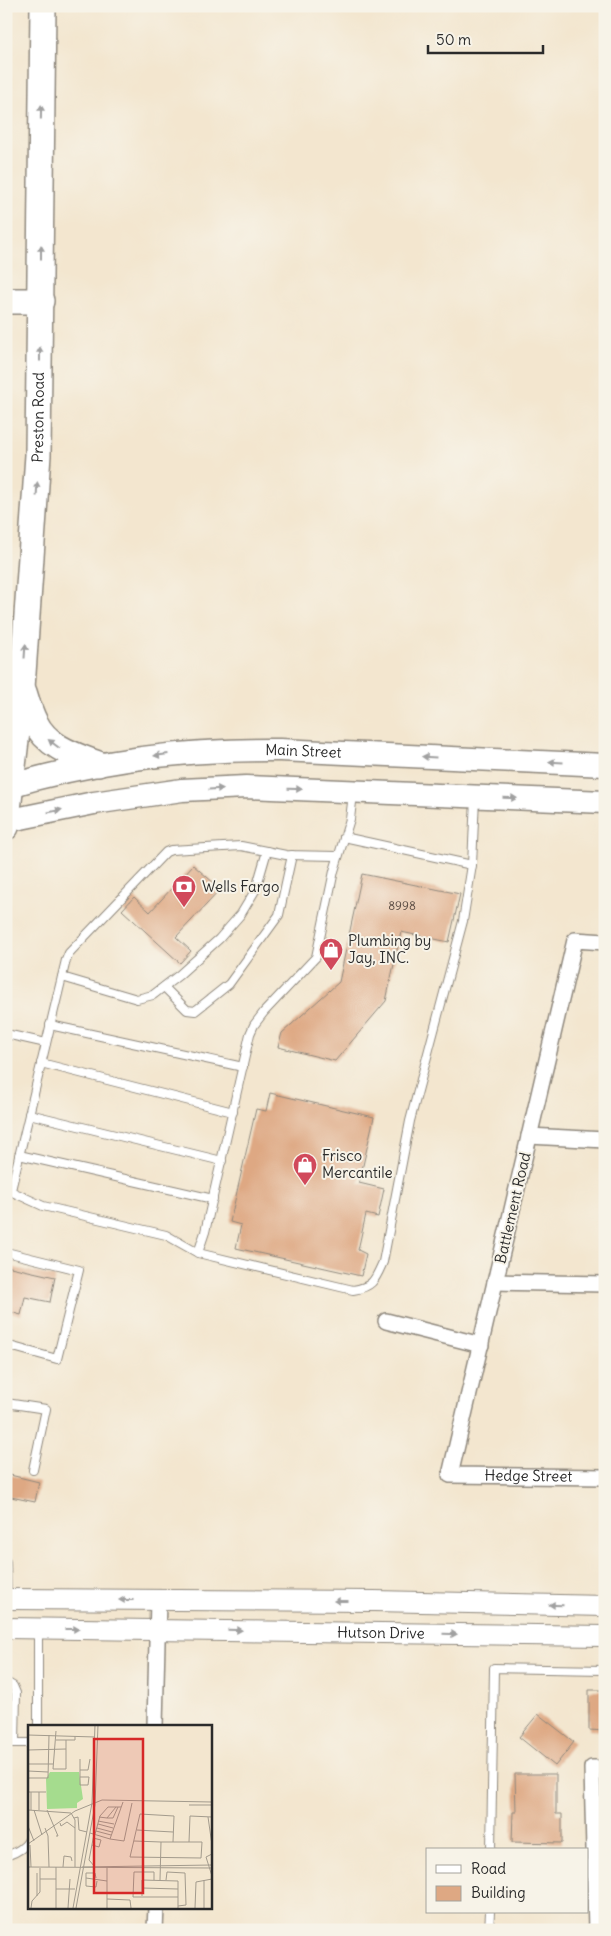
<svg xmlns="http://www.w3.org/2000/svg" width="611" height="1936" font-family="Delius,sans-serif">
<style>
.building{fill:#dea883}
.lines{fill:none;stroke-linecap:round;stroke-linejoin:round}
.service-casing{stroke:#8f887d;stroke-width:10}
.minor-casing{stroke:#8f887d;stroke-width:18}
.tertiary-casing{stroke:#8f887d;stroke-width:22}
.secondary-casing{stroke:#8f887d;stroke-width:25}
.primary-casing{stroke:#8f887d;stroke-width:28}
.service{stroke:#fff;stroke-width:8}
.minor{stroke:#fff;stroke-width:15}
.tertiary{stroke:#fff;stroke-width:20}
.secondary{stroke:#fff;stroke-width:22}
.primary{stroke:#fff;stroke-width:25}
.oneway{fill:#a0a0a0}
.labels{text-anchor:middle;stroke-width:4;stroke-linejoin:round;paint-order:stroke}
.number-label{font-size:12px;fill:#584a41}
.street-label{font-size:15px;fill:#2b2b2b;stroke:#f7f3e8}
.poi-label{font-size:15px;fill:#2b2b2b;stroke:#f7f3e8;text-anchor:start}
.inset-road{fill:none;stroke:#a39b8d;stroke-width:1}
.view{fill:#d62828;fill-opacity:0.15;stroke:#d62828;stroke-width:2.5}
.inset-edge{fill:none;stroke:#2b2b2b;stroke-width:2.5}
</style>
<rect width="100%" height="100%" fill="#f7f3e8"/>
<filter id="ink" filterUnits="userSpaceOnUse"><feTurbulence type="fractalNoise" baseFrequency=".02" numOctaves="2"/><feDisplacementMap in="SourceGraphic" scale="10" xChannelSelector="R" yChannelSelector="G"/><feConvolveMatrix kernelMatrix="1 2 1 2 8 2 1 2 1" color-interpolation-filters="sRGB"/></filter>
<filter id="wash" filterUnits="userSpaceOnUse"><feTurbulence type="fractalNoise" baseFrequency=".0096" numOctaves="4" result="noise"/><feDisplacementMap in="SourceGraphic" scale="20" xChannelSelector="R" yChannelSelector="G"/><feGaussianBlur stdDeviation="1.12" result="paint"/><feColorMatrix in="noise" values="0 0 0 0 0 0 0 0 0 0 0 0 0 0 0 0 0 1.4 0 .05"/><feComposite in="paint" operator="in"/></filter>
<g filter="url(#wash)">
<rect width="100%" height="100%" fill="#f3e6cf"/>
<g id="blocks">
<g class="building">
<polygon points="193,865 221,889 176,937 191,951 180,963 122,910 134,897 150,912"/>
<polygon points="362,874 460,894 449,942 401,932 386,1001 335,1061 278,1047 282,1033 339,982"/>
<polygon points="270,1093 374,1117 359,1183 384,1189 378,1217 366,1214 358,1250 366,1254 361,1276 236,1248 241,1225 230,1222 256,1109 266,1111"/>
<polygon points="6,1266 55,1277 50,1302 25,1297 21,1315 6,1311"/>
<polygon points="6,1474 39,1482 35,1502 6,1496"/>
<polygon points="589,1690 605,1690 605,1731 589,1730"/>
<polygon points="538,1714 574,1742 555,1766 519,1737"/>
<polygon points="515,1774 556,1774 556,1814 562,1814 562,1843 512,1842 513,1812 516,1812"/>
</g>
</g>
</g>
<g filter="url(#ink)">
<use href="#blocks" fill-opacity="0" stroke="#8f887d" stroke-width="1"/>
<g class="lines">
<defs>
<g id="service">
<polyline points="344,837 472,865"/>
<polyline points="62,977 137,999 153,995 179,975 219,939 241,914 256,889 267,851"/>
<polyline points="164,987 187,1010 195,1011 229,984 279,915 292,855"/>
<polyline points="50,1025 243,1067"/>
<polyline points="6,1034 46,1043"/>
<polyline points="41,1063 233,1112"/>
<polyline points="29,1114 222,1161"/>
<polyline points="19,1155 213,1199"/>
<polyline points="6,1189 43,1206 166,1235 198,1253 205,1232 250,1034 254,1025 264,1012 316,957 334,871 350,819 353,794"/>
<polyline points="11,1190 66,960 69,953 166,852 171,850 241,846 286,855 337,856"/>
<polyline points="6,1252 79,1270 57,1359 6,1345"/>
<path d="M198,1253L353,1290C373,1287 375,1280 383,1262L410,1121L463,921L472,865L475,798"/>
<polyline points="6,1403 46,1409 33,1470"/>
<polyline points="6,1562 7,1599"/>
<polyline points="6,1682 13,1686 16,1693 15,1743"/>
<polyline points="38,1726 38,1628"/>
<polyline points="6,1743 29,1743"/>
<polyline points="491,1850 494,1668 605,1670"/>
<path d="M6,1856C15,1853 24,1849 29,1840"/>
<polyline points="489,1930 490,1912"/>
</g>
<g id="minor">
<path id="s1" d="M605,942L575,940L450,1475L605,1477"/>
<polyline points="529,1136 605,1140"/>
<polyline points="495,1282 605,1284"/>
<polyline points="386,1321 481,1345"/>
<polyline points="155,1726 158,1600"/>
<polyline points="155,1930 156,1907"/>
<polyline points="596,1930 592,1768 605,1768"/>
</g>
<g id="tertiary">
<polyline points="6,1599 374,1601 605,1606"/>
<path id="s2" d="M6,1628L605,1636"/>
</g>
<g id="secondary">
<path id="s3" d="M6,787C95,760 187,749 280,750L605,765"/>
<polyline points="6,821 94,803 182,790 246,787 605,802"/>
</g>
<g id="primary">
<polyline points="6,301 41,301"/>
<path d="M24,692C27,702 30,713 35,722C47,747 74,755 98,764"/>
<path id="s4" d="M6,827L22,688L38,455L43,6"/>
</g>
</defs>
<use href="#service" class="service-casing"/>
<use href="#minor" class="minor-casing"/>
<use href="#tertiary" class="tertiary-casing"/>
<use href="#secondary" class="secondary-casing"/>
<use href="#primary" class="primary-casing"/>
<use href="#service" class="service"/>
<use href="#minor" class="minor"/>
<use href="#tertiary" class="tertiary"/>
<use href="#secondary" class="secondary"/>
<use href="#primary" class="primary"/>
</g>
<defs><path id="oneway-solid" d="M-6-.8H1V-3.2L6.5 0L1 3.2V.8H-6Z" transform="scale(1.25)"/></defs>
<g class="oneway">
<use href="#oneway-solid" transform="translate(41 112) rotate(-89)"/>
<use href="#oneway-solid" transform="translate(41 252) rotate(-90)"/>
<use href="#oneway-solid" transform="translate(40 354) rotate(-90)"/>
<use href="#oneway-solid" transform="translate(37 489) rotate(-87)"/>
<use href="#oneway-solid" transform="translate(25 651) rotate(-86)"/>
<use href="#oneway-solid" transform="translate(54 744) rotate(-143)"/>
<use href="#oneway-solid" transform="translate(161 755) rotate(173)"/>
<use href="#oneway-solid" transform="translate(429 757) rotate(-177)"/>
<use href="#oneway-solid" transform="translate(556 762) rotate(-177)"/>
<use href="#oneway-solid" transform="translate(216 789) rotate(-3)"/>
<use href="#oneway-solid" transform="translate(295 789) rotate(2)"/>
<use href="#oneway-solid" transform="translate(510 798) rotate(2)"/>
<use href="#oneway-solid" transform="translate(55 811) rotate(-12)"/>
<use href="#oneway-solid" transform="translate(126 1600) rotate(-180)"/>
<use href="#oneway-solid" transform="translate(341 1601) rotate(-180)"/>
<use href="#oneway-solid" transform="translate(556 1605) rotate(-179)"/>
<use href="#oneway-solid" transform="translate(72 1629)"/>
<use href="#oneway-solid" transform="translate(235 1630) rotate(1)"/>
<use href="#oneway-solid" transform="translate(450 1634) rotate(1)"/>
</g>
</g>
<defs>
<symbol id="bank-pin" viewBox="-11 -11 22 30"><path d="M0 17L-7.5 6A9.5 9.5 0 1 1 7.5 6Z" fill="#d1495b" stroke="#f7f3e8"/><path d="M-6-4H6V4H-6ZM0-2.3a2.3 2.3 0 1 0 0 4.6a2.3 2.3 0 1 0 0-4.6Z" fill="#fff"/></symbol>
<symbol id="shop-pin" viewBox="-11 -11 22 30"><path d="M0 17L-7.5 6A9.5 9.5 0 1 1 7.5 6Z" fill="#d1495b" stroke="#f7f3e8"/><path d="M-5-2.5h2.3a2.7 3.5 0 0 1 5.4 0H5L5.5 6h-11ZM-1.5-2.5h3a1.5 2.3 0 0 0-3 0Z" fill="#fff"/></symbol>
</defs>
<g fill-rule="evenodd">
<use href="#bank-pin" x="170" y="873" width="28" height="38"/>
<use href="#shop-pin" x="317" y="936" width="28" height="38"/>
<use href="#shop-pin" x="291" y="1151" width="28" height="38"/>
</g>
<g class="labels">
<g class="number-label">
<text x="402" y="910">8998</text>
</g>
<g class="street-label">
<text dy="5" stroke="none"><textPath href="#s4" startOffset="411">Preston Road</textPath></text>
<text dy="5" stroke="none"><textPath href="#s3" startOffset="301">Main Street</textPath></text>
<text transform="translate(513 1208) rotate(-77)" y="5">Battlement Road</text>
<text dy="5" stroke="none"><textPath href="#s1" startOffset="658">Hedge Street</textPath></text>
<text dy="5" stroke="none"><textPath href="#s2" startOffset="375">Hutson Drive</textPath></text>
</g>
<g class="poi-label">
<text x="202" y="892">Wells Fargo</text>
<text x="348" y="946">Plumbing by<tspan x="348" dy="17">Jay, INC.</tspan></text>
<text x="322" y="1161">Frisco<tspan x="322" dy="17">Mercantile</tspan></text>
</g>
</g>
<g transform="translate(28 1725)">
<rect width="184" height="184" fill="#f3e6cf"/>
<path d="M22,47H51L55,74L49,78V83L19,84L18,54Z" fill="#a5dc8e"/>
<path class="inset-road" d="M28,6L25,44H38V15M0,10L67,12M28,15H47V11M0,25L38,24M52,34V45H60L62,34M0,39H25M0,46L20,47M52,52H61L60,60H52V45M0,53H20L21,10M0,67H18M3,67V85M11,67V85M161,80H184M0,85L43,88L47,95V142M6,85L14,110M19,85L30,111H28M71,92L79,93L88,82M180,92L184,120M46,93L50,92L51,105L59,107M79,93H85L90,82M70,96L86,99M32,98L33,101L39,97L47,103M70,99L85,103M0,101L6,116M17,103L20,111L21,142M69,103L84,107M109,105L145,107M68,106L83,110M62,108L82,114L95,77M66,109L61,135L67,142M67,109L72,91L80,82H93M82,114L96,116L104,78M106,116L133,117H174L173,133L102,132L112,89L146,91L145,117M161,117L162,91L184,92M0,119L47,86L74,75L184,77M2,120L3,142M64,120L71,122L73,115L65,113M184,129L178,132L184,151M0,142L184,143M35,142L36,131L43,132L44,136M54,142L184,140M79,142V183M9,148V171M58,153L79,156M68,153L67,148H58V161L68,162L69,156M12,154H28M126,155V147H106L105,172H150M132,155L133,117M138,155L139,147L157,148L158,180L150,181M114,163L150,164M28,164H47M114,171V155L150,156V183M79,174L102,175L103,183M3,183L4,176L12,167V143M28,183V142M40,183L42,154M45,183L64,78L67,0M48,183L67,80L70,0M167,183L168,157L184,154M176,183V155"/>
<path class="view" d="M66,14H115V168H66Z"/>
<rect width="184" height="184" class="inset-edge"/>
</g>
<rect width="611" height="1936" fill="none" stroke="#f7f3e8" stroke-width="25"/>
<rect x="426" y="1848" width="162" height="65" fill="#f7f3e8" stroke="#a5a39c"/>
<rect x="436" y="1865" width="25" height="8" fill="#ffffff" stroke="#a5a39c"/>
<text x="471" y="1874" font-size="15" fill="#2b2b2b">Road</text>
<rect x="436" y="1886" width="25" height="15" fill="#dea883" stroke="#a5a39c"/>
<text x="471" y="1898" font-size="15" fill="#2b2b2b">Building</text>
<path d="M428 45v8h115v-8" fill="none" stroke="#2b2b2b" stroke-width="2.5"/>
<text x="436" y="45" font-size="15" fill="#2b2b2b" stroke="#f7f3e8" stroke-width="4" paint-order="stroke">50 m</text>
</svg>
